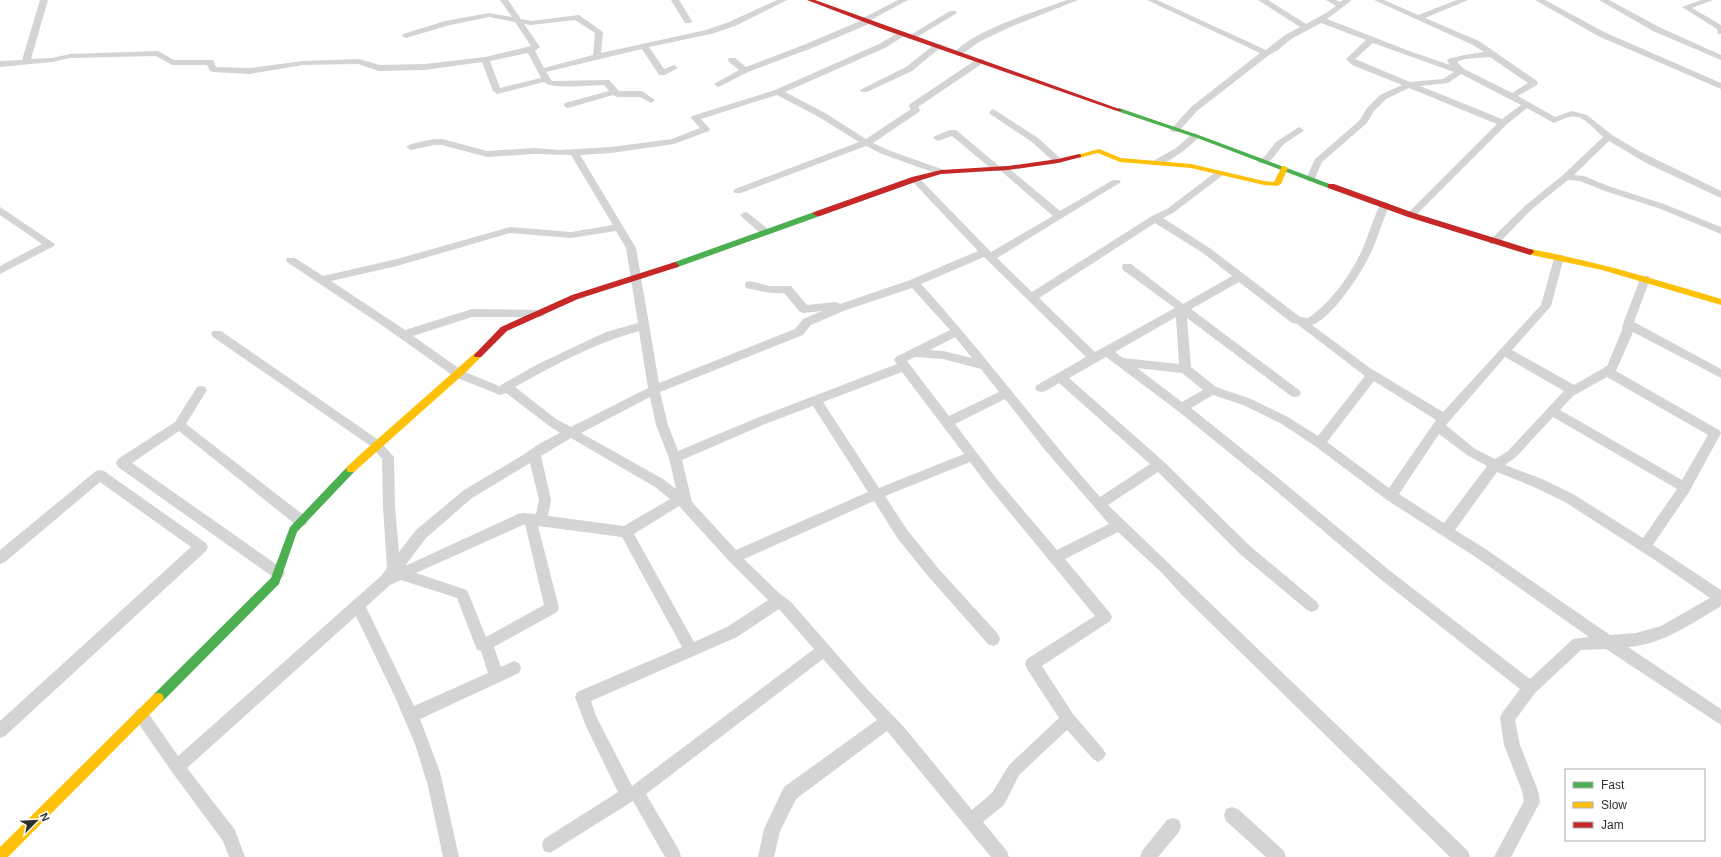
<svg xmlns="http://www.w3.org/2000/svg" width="1721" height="857" font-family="Helvetica,sans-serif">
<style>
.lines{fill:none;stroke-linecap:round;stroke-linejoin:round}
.street{fill:#d4d4d4;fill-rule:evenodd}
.fast{fill:#4caf50;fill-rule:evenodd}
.slow{fill:#ffc107;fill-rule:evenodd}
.jam{fill:#c62828;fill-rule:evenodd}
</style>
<rect width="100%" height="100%" fill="#fff"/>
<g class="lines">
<g class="street">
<path d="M40,0H48L31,59L52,58L70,54L158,51L174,60H213L216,67L250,68L303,61L359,59L380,65L425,64L485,57L531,46L515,22L489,17L450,25L406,38L402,36L403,34L445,21L489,13L512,17L500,0H508L521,19L531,21L579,15L603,32L601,53L706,30L729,22L777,0H787L735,26L711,34L649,47L664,69L674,65L678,68L665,75H659L642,49L546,72L552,81L609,80L619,91H642L655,100L651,103L640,97H617L613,95L568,108L565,107L564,105L565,103L609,91L604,85C593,85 550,90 544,82L497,94L493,91L482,62L425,70L379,71L358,64L303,65L250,74L213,72L210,71L207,65H172L156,56L70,58L52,62L0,67V61L22,60ZM575,20L595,33L593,55L544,68L535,51L540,47L524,24L531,25ZM528,53L541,78L500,88L490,61Z"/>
<polygon points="671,0 679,0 692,21 691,23 685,23"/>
<polygon points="898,0 908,0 869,21 869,24 812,48 748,72 721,86 718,87 714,84 739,70 729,62 728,60 729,58 735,58 746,67 806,44 860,21 861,19"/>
<path d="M1067,0H1078L1008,28L979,42L961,55H958L954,53C974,30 1037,11 1067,0Z"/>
<path d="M1147,0H1157L1266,50L1285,35L1300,27L1258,0H1268L1306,24L1326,13L1336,6L1326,0H1336L1340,2L1343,0H1352L1327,19L1412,52L1450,65L1447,61L1448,59L1464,55L1484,52L1473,45L1374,0H1384L1418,15L1457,0H1468L1425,18L1479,41L1537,81L1538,83L1537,85L1518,96L1555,117L1572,111L1587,115L1612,135L1639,151L1721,191V198L1646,163L1609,141L1574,175L1584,176L1611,187L1664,204L1721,227V234L1658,208L1605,191L1580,181L1568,180L1532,209L1498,244H1490L1489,242L1490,240L1526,205L1563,175L1603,137C1594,129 1583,114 1570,117C1564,118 1559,121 1554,123L1527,108L1506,125L1414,217H1408L1406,215L1497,124L1409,88L1386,99L1374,111L1367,123L1322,162L1314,181H1308L1306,179L1315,159L1360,120L1367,108L1380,95L1402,85L1352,65L1346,59L1366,40L1321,23L1291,39L1278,50L1269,55L1197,111L1178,132H1172L1170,130L1172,128L1191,107L1260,53ZM1373,43L1454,72L1443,79L1410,82L1355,59ZM1490,57L1528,83L1512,93L1464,69L1457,62L1465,59ZM1461,74L1521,105L1502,119L1420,86L1448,83Z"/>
<polygon points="1535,0 1545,0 1604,32 1721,83 1721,89 1598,36"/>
<polygon points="1599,0 1609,0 1659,27 1721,55 1721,60 1653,31"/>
<polygon points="1701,0 1713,0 1692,8 1721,25 1721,34 1718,34 1717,29 1682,7"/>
<polygon points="950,11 956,11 957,13 914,39 911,39 907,37"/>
<path d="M900,32H906L907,34L885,48L785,92L825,113L866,139L911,109L909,106L910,104L977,59H983L984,61L983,63L918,107L920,110L919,112L873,143L888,150L944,170L946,172L944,174H938L882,154L866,146L741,193H735L733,191L735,189L859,142L819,117L777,95L701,119L710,129L709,131L674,144L611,153L580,155L636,248L659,383L795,329L803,319L822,311L804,313L800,312L784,293C771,294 759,291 746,288L745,285L746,282L750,281L770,286H791L807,305L836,302L840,304L910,280L978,251L912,181L910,179L912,177H918L991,252L1053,216L1001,171H994L952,136L938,141L933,138L935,136L950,130H956L999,166H1006L1060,211L1113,180H1119L1121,182L997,258L1032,292L1152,216L1167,209L1217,171H1223L1225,173L1223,175L1173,213L1163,218L1211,249L1300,317L1308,318C1331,303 1352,273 1363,248C1369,234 1373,219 1380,205L1385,202L1388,203L1390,205C1383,219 1379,234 1373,248C1365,268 1333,318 1312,325L1370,368L1443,412L1541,305L1555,255H1563L1564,257L1551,306L1512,350L1574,385L1607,366L1622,330L1623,324L1640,279L1641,276H1649L1650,279L1634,322L1721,369V378L1633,332L1616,371L1719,430L1721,433L1689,492L1653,545L1721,590V606C1692,623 1662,645 1628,647L1721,709V725L1606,649L1581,650L1535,693L1515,720L1520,745L1538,791L1540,802L1511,857H1494L1524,801L1522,791L1504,745L1500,718L1502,713L1520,689L1379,578L1269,485L1178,411L1106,357L1069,378L1163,461L1250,546L1317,602L1319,606L1317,610L1312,612L1307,610L1240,554L1158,472L1108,505L1468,851L1470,857H1450L1182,595L1161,572L1118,532L1065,559L1110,613L1112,617L1110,621L1042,666L1073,714L1103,749L1106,754L1103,759L1098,762L1093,759L1067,730L1019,775L1004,805L983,822L1007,851L1009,857H991L887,731L796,799L780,831L774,857H758L764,829L784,787L877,720L823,659L646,794L679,850L681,857H665L633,801L550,853L544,851L542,845L544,839L618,792L585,724L575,697L577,692L682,647L622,537L538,526L559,608L557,612L494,647L501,667L514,661L519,663L521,668L519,673L420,719L440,772L459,857H443L428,786L415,744L395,697L356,616L187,768L235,830L245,857H229L223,841L172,772L136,720L134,715L136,710L141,708L146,710L178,756L381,576L387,568L383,507L382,459L372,447L213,337L211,334L213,331H221L380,441L394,457L395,507L399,552L416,530L464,490L523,455L539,444L560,433L548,425L506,393L500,395L455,377L380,324L287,262L286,260L287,258H295L323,276L397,259L510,227L571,232L613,225L571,155L534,154L487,157L442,145H434L411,150L406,147L411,144L434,139H442L487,151L534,148L560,150L611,147L672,139L700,128L691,118L692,116L775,90L879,44ZM1155,223L1203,253L1232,276L1183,304L1131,264H1123L1122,267L1123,270L1175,308L1095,352L1039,298ZM616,231L626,248L638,323L606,332L538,364L499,386L463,371L413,336L472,317H540L544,316L545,313L544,310L472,309L405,330L331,281L397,266L510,233L571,238ZM984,257L1086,357L1037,385L1035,388L1037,391C1045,394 1052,387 1059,383L1150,464L1100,497C1038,427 984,353 921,284ZM1239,282L1292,323L1297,324L1365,376L1318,436L1288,417L1251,399L1216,387L1191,367L1187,318L1291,396L1295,397L1299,396L1301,393L1299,390L1191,309ZM912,288L950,330L896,357L894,360L897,364L757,418L678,451L668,425L660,392L803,335L811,325L846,310ZM1176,317L1179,364L1123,358L1115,352ZM639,331L648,388L571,427L556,419L515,387C554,365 595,343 639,331ZM955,337L972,358L943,351L930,350ZM915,357L943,359L981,369L999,392L949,416L907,361ZM1505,357L1564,391L1508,451L1495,459L1475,449L1446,425ZM1137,368L1182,373L1203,390L1182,402ZM902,372L964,454L879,488L823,402ZM1607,377L1708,435L1682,480L1560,410L1573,396ZM1374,381L1436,420L1389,488L1327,442ZM1213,395L1243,405L1280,423L1315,446L1387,500L1477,558L1589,637L1573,639L1530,679L1389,570L1277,477L1191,408ZM650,397L656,425L669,458L676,489L663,479L581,433ZM1005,399L1045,450L1109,524L1057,550L996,478L955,424ZM813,406L868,492L736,550L692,502L682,460L765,424ZM1553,417L1677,489L1643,538L1573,494L1542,479L1505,465L1516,457ZM1439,434L1467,455L1487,466L1444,523L1399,494ZM571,438L655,487L670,499L624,526L548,516L551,500L541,456ZM970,462L988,486L1095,616L1027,659L1025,664L1027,669L1059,718L1009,765L992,793L972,810L904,727L867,689L791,602L779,593L744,559L874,501L898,539L928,576L988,644L993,646L998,644L1000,639L998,634L938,568L908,531L885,496ZM530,463L539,500L536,514L523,513L518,514L405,566L426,538L472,498ZM1497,472L1534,487L1565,502L1655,560L1710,598L1661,626L1636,633L1610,635L1487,550L1455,530ZM679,506L729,561L768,600L727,627L694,642L634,534ZM525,524L544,605L486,637L467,590L416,573ZM401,580L457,598L477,650L481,651L488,673L414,706L366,607L390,585ZM779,609L814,649L632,786L596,716L591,701L737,637Z"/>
<polygon points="935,44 941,44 942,46 912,71 867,92 861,92 860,90 906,67"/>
<polygon points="993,109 1038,138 1061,159 1063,161 1061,163 1055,163 1032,142 990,114 989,112"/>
<path d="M1299,127L1304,130L1302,132C1296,136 1289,140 1283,145C1276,152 1271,166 1259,163L1257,161L1265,156L1276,142Z"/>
<path d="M1195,133L1200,136C1192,145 1164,168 1153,165L1151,163L1153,161L1176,148L1192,134Z"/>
<polygon points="0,207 55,244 54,246 0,274 0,266 42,244 0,215"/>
<polygon points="745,212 748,213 769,230 770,232 769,234 761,234 742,217 740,215"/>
<polygon points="201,386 205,387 207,390 186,424 306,517 307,521 306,525 301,526 296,525 179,431 132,463 283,569 285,573 283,577 278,579 273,577 118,467 116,463 118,459 175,422 197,387"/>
<polygon points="100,470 104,471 206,543 208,547 206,551 5,736 0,738 0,721 191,547 100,482 5,562 0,564 0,550 96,471"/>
<polygon points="1232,807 1238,809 1284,851 1286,857 1266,857 1226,821 1224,815 1226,809"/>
<polygon points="1173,818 1179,820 1181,826 1179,832 1158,857 1140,857 1142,851 1167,820"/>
</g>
<g class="fast">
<polygon points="1119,108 1204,137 1335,186 1331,188 1328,188 1200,139 1117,111 1117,109"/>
<polygon points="814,212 817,212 821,214 820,216 678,267 675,268 671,265 672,263"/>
<polygon points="351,465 354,466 356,469 354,472 297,532 279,584 162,702 158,703 154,702 152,698 154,694 271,578 290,527 348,466"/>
</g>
<g class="slow">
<polygon points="1099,149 1121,158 1191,164 1264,181 1274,182 1282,166 1284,166 1288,168 1281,184 1277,186 1264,185 1191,168 1120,162 1098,153 1079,158 1076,156 1077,155"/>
<path d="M1530,249C1595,261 1658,280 1721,299V305L1602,270L1527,254L1526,252Z"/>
<polygon points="478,352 482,355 481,357 466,372 354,472 348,472 346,469 348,466 363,452 475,353"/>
<polygon points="158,693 162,694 164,698 162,702 8,857 0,857 0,847 154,694"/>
</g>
<g class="jam">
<polygon points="807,0 815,0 1122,110 1121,111 1117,111 885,30"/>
<polygon points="1079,154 1081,155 1081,157 1058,163 1008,170 941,174 918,181 820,216 817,216 813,214 814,212 912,177 941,170 1008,166 1058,159"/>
<polygon points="1328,184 1334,184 1414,213 1533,250 1534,252 1530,255 1527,254 1408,217 1328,188"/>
<polygon points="675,262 679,265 678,267 578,299 507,331 481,357 475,357 474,355 501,327 572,295"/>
</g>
</g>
<rect x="1565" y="769" width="140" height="72" fill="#ffffff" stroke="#acacac"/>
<rect x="1573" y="782" width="20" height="6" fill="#4caf50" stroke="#acacac"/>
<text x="1601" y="789" font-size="12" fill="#2f2f2f">Fast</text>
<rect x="1573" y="802" width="20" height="6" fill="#ffc107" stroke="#acacac"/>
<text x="1601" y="809" font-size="12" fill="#2f2f2f">Slow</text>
<rect x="1573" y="822" width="20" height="6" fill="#c62828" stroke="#acacac"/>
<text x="1601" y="829" font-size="12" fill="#2f2f2f">Jam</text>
<g transform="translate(36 821) rotate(66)" stroke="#ffffff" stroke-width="3" paint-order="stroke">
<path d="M0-3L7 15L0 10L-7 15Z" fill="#2f2f2f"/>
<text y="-6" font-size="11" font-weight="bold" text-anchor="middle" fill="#2f2f2f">N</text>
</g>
</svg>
